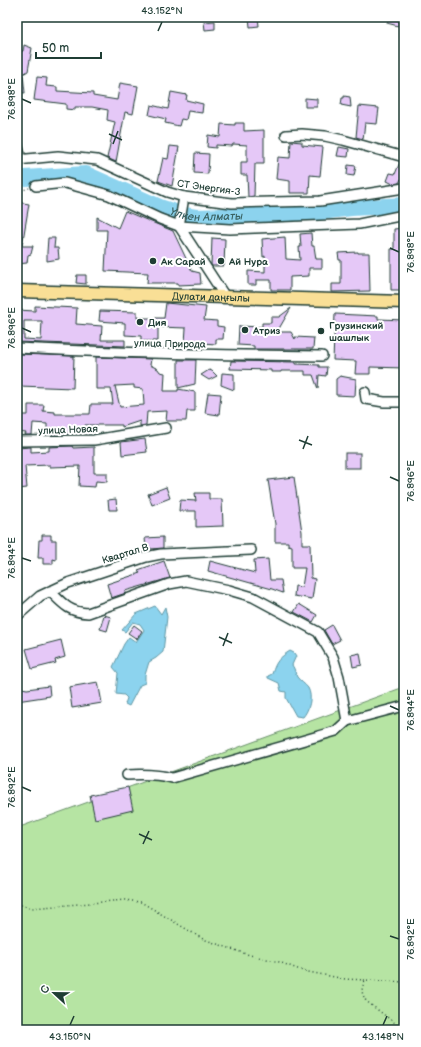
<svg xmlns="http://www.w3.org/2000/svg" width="421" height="1047" font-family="'Balsamiq Sans',sans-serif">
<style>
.green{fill:#b6e4a3;stroke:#6a906c}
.water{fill:#8cd3ee;stroke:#6097a4}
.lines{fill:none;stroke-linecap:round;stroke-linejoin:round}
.river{stroke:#8cd3ee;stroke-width:16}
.building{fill:#e5c8f7;stroke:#1f3d34;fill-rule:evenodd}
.minor-casing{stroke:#1f3d34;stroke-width:12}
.major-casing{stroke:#1f3d34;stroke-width:15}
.path{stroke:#1f3d34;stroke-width:1.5;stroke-dasharray:1 3;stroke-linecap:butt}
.minor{stroke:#fff;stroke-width:9}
.major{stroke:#f9df96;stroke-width:12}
.ticks{fill:none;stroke:#1f3d34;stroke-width:1.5}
.poi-dot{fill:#1f3d34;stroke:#fff;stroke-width:1.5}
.labels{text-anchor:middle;stroke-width:4;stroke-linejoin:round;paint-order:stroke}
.street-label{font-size:10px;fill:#1f3d34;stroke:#fff}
.poi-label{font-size:10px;font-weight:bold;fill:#1f3d34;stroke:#fff;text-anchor:start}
.water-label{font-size:11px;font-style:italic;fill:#3a6262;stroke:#fff}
.neatline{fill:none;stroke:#1f3d34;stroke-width:1.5}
.ticks-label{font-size:10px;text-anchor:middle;fill:#1f3d34}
</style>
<rect width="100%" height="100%" fill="#fff"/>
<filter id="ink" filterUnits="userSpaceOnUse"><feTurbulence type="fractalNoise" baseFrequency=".025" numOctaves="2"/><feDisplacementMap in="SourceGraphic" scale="8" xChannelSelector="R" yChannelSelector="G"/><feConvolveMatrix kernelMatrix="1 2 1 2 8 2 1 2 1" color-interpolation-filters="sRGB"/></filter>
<g filter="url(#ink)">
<polygon class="green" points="404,687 404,1030 17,1030 17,828"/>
<g class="water">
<polygon points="155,606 161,614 165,607 167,617 163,652 156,658 149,662 145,675 145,683 140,685 129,706 125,704 127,698 124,695 116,694 118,673 113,667 124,644 129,637 136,642 144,630 140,624 133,622 125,632 122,630 136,614"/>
<path d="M290,651L294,653L296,656L292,665C295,669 295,673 297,677C300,681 305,684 308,688C313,697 309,710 303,717L296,716L286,698V692L281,691L279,683L268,678V676L272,674C276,661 279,658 290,651Z"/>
</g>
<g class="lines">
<path class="river" id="s1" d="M17,180L25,178L86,174L160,207L184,215L196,217L313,213L351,208L404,205"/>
</g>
<g class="building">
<polygon points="249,17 258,17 259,26 250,27"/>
<polygon points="389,17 400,17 398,26 387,23"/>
<polygon points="215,21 215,29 205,30 204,22"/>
<polygon points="24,45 32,48 28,71 23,74 25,93 17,92 17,51 23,51"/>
<polygon points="37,77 47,78 46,86 57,87 57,91 93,93 93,96 117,100 120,83 138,86 133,114 125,112 116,162 107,158 115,122 107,120 108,110 92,107 75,107 75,110 66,109 66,104 34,100"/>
<polygon points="171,92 187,95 186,100 203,104 202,113 188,111 186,120 181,119 179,126 165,123 166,119 149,115 151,105 168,109"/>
<polygon points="344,96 350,97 351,107 341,105 342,98 344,98"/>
<polygon points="305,98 317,99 317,107 305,107"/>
<polygon points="359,106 379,108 377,124 365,123 363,139 356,137"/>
<polygon points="235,123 244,123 244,131 264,130 264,164 255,164 254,196 248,197 247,175 241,175 241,162 247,162 247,145 233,144 232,146 216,145 216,148 207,147 208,135 220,137 221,124 235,125"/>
<polygon points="291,141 302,142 302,145 323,147 320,176 310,175 309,193 290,193 290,181 276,179 278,157 290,158"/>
<polygon points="170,146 179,147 172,186 158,181 163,158 168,159"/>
<polygon points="339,147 349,149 348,157 337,156"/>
<polygon points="195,153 209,154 208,174 194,173"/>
<polygon points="400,162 404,163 404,181 401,179 399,183 393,184 387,181 390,173 395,174"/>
<polygon points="348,165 356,166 354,176 347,175"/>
<polygon points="17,202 29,204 22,246 33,246 31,254 28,255 27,263 17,264"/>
<polygon points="125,211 173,231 192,271 200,273 201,284 178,285 178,283 147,283 148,273 105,271 107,230 97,230 97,217 118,228"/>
<polygon points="404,228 404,290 391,290 391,249 394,249 394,229"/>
<polygon points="311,233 312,246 314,246 316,259 322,259 322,268 309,268 309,276 290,277 290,290 271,290 271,280 256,280 256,285 248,285 248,271 265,272 265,256 263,257 262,239 285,237 286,259 300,260 299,247 301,247 300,234"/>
<polygon points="48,238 55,238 54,248 58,248 59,259 47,261 47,252"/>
<polygon points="212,238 225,239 224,266 212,266 211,265"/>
<polygon points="358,252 358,253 369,253 370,291 332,292 332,284 341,284 341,260 339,260 338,253"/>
<polygon points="77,275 86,275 86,284 76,283"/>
<polygon points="166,303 206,307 204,320 217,321 217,326 224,327 223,339 216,339 216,344 202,343 202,348 178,348 179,343 185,343 186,328 158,327 158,341 141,341 141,336 125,335 125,323 99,321 100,311 137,312 137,318 164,318"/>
<path d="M35,306L77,308L76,324L102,326L101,340H125V346L17,342V310L35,311ZM24,321H42L41,340L24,339Z"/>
<polygon points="291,308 277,332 291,332 295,339 295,337 314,338 313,349 254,349 254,346 238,345 239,326 262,327 262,323 271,323 271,317 279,317"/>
<polygon points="335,314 378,316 378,319 404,320 404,368 370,367 370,374 355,374 356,361 333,360"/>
<polygon points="19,354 74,356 73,388 19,386"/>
<path d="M96,357L151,359L150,365L158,369L160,372L165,373L164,391H178V389L195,392V411H187L186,421H166L167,411L147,412L146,425L140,426V421L122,427V425H85V432H68V434L47,435V424L33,423L32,435H25L26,433L17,432V415H28V405H44L43,411L55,412V414H90L91,404H113L111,389H96ZM134,385V388L143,389L144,405L120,407L115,386Z"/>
<polygon points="178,360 196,360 195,384 178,388"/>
<polygon points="231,361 296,362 296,364 319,365 319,367 327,367 326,376 319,375 318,389 313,375 305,375 305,371 281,371 281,372 271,372 271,370 230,369"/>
<polygon points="209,370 212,371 217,376 209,380 201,375"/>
<polygon points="222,373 234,374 234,390 221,385"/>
<polygon points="340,376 356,379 355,396 336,395 336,379"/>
<polygon points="208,393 221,394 219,415 205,413"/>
<polygon points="145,439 147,452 122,455 121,442"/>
<polygon points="72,446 73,448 94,447 94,473 107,473 107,482 96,481 95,487 79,486 80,466 50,467 50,465 25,466 27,488 18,489 17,448 31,447 31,452 49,451 49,447"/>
<rect x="345" y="453" width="15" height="15"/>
<polygon points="294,477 302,532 302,544 310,544 311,578 315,579 312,599 294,596 295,586 302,587 305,568 292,568 292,546 288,545 288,542 275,542 275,524 268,480"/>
<polygon points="166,487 170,498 152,505 148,494"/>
<polygon points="195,493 209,493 209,499 222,499 223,526 196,527 196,511 179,511 180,500 196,501"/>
<polygon points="116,499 117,510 109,510 108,500"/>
<polygon points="42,535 51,535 51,540 56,540 56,560 53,559 53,564 43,564 43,558 38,558 39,540 42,540"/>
<polygon points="163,537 163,548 151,549 151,548 146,548 145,538"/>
<polygon points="268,559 270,580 281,580 283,593 272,589 208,571 210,561 255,573 254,560"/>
<polygon points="164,561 170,578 125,591 126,593 111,598 107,584 140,573 138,570"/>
<polygon points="299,604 317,615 313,622 294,612"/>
<polygon points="104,615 111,617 107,631 100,629"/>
<polygon points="134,625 142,631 137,639 128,633"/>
<polygon points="332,625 340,640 332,644 324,630"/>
<polygon points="61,640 65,657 55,660 56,663 32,669 26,649"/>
<polygon points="360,653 362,665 353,667 351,655"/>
<polygon points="98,682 102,703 72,708 69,687"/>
<polygon points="49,686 50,696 17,701 17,687 27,689"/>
<polygon points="128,787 133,810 95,819 90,795"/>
</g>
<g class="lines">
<defs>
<g id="minor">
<polyline points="286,135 302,134 325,136 343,140 404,157"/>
<polyline points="17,143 21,159"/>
<polyline points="17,160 58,156 97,160 167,192 184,197 232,203 320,201 404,188"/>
<polyline points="36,186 65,183 109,195 160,219 179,226 230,229 359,224 404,215"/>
<polyline points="184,197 179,226 226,298"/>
<path d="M17,348C119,353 220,355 322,356"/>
<polyline points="365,392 366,399 384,402 404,402"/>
<polyline points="17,441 94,440 166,428"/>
<path d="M50,591C63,604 69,612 88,613L169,584L186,581L229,590L253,597L318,632L333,657L339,677L347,721"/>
<polyline points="17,616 40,596 68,583 146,557 161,554 251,550"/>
<path d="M127,775C143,774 156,774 172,778L336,731L347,721L404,706"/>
</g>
<g id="major">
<path id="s2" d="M17,291L404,302"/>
</g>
</defs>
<use href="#minor" class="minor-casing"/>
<use href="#major" class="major-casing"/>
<g class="path">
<polyline points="17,192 29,188"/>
<polyline points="17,904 32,908 125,900 141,902 203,939 246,954 279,962 303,971 345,979 365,980"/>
<path d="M404,982L365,980C361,990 361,992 366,1001L404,1030"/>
</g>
<use href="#minor" class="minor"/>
<use href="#major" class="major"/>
</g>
</g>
<path class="ticks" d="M158,31L162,22M22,99L31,103M109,134L122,140M113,144L118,131M390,248L399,252M22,328L31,332M299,440L312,445M303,449L308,436M390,477L399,481M22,558L31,561M219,637L232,643M223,646L228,633M390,706L399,710M22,787L31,791M139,834L152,840M143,844L149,831M390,936L399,939M70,1025L74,1016M383,1025L387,1016"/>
<g class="poi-dot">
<circle cx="153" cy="261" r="4"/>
<circle cx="221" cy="261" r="4"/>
<circle cx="140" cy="322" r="4"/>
<circle cx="245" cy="330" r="4"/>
<circle cx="321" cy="331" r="4"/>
</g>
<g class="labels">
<g class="street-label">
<text transform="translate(209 187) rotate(8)" y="4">СТ Энергия-3</text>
<text dy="4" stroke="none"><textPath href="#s2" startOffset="194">Дулати даңғылы</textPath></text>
<text transform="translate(170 343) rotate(1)" y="4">улица Природа</text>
<text transform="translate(68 429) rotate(-2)" y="4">улица Новая</text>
<text transform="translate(125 553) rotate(-17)" y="4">Квартал В</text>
</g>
<g class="poi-label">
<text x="161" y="265">Ак Сарай</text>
<text x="229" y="265">Ай Нура</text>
<text x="148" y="326">Дия</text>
<text x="329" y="329">Грузинский<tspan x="329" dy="12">шашлык</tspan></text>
<text x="253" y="334">Атриз</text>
</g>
<g class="water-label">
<text dy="4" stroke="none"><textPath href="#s1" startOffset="198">Үлкен Алматы</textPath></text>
</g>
</g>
<rect width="421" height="1047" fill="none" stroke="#fff" stroke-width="44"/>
<g transform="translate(54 993) rotate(292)" stroke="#ffffff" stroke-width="3" paint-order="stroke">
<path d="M0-3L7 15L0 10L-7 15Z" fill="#1f3d34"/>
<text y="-6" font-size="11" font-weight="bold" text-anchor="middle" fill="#1f3d34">С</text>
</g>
<path d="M36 52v6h65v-6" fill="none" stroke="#1f3d34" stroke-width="2"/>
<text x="42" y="52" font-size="12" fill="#1f3d34" stroke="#ffffff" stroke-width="3" paint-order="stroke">50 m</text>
<rect x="22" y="22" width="377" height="1003" class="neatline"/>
<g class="ticks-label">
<text x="162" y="14">43.152°N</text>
<text transform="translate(11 99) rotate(-90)" y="4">76.898°E</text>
<text transform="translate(410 252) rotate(-90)" y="4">76.898°E</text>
<text transform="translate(11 328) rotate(-90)" y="4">76.896°E</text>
<text transform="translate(410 481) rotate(-90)" y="4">76.896°E</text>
<text transform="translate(11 558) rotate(-90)" y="4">76.894°E</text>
<text transform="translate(410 710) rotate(-90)" y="4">76.894°E</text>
<text transform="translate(11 787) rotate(-90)" y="4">76.892°E</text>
<text transform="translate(410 939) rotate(-90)" y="4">76.892°E</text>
<text x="70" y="1040">43.150°N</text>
<text x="383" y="1040">43.148°N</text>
</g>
</svg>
